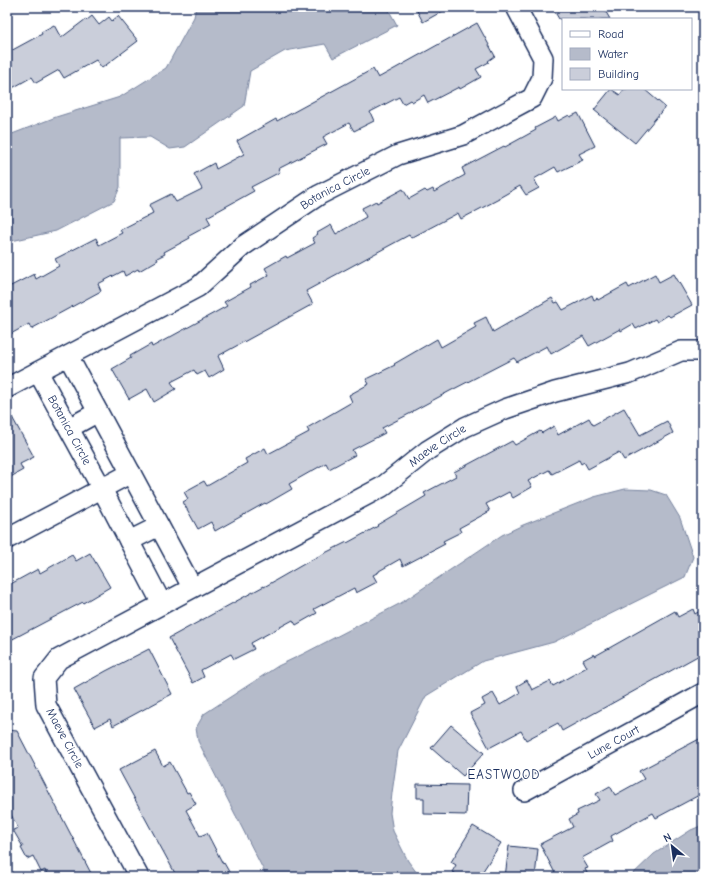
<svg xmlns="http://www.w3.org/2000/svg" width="710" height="884" font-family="'Comic Neue',sans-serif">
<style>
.water{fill:#b5bbca;stroke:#77839f}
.building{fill:#caceda;stroke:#1b2f5e}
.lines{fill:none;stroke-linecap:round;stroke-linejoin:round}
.minor-casing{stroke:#1b2f5e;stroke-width:22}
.minor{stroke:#fff;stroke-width:19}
.labels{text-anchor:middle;stroke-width:3;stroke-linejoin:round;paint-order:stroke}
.street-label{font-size:12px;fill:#1b2f5e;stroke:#fff}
.neighbourhood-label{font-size:13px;letter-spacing:1px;fill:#1b2f5e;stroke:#fff}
</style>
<rect width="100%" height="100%" fill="#fff"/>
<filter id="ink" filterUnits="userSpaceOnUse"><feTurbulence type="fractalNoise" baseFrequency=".025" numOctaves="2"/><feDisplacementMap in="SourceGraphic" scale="8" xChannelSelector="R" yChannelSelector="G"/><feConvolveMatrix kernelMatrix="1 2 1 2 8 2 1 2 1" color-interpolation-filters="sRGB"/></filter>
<g filter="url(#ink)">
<g class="water">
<polygon points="196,7 387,7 397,25 333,58 325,44 285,51 250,71 244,106 185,147 170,149 150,137 120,138 120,187 114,201 56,231 7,242 7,136 56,117 120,97 166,68 194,17"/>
<polygon points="625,489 651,490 666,495 680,518 693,557 685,577 554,642 483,661 426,696 398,751 392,793 390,813 393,831 408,861 420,877 267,877 198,741 196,728 204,714 278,666 303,654 401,603 502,535 523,525 594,497"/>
<polygon points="703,825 703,877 630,877 654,854 691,830"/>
</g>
<g class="building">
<polygon points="415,7 450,7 423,22"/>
<polygon points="552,7 603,7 610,19 559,19"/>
<polygon points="92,16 99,25 109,17 112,21 118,16 138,41 102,68 96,60 64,78 59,70 36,83 32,77 7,91 7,53 42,34 41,32 54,25 61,38 86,19 87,20"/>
<polygon points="477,23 495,56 488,61 489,62 476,69 481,77 460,89 459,87 428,103 424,95 412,102 410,100 403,104 399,97 370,112 374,121 354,131 349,123 323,137 327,144 278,169 280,172 251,187 254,191 207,217 211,224 189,236 190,238 164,252 165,254 157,258 158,260 139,271 138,269 125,276 123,271 98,284 101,291 31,329 29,324 7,336 7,288 34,274 36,279 59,266 55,259 96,238 99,245 122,233 120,230 153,213 149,205 171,194 176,202 202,189 194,174 214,163 216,169 244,154 237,141 276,119 277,121 373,69 378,78"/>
<polygon points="611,89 620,95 624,89 644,89 665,107 635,143 594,110"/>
<polygon points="578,113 595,146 579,154 583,160 558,172 555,167 534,179 539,188 526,195 520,186 499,198 499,199 461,219 458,213 411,238 409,235 306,291 313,304 218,356 224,369 209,378 205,371 197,375 194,370 171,382 176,389 154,402 147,389 129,399 112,369 131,358 130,356 151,344 152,347 227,306 224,302 251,287 250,285 269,275 265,268 286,256 287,258 315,243 312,238 318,234 317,233 331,225 336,234 366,217 362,208 376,201 377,203 403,189 409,199 425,190 427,192 433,189 434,192 465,175 462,168 504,146 505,147 536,130 535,128 556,117 558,121 569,115 570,117"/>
<polygon points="655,274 659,282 674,274 692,305 670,317 668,315 657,322 655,319 636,329 633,324 621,331 620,329 589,346 583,336 551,354 547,346 517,362 514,358 450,391 413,411 413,412 382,428 385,433 352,450 355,455 329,469 326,463 289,484 292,489 266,504 265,503 215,531 211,522 198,529 183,502 188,499 184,492 204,481 207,486 247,463 245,459 265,448 268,454 309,432 307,428 352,402 349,395 369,384 366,379 395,365 394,364 437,339 441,347 476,327 474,323 486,317 493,332 552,298 555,303 558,302 563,310 592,295 594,300 597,298 598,300 627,284 629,288"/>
<polygon points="7,408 34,457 20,464 23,470 7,479"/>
<polygon points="624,408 640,435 667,421 673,433 624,460 619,452 588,469 584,462 581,464 579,460 552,474 549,470 528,481 532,487 513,498 509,492 486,504 490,511 459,528 461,532 443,541 445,544 403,566 400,559 379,571 379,572 373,575 377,582 356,593 354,588 314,609 317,613 296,625 293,620 251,643 254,649 234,659 231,654 201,670 204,677 193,683 169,638 264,586 264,587 311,560 347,542 347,543 378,526 377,525 426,496 424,493 456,476 454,472 512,441 515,445 540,431 542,433 554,426 558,435 589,418 593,425"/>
<polygon points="90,553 110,587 83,603 83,602 7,642 7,586 38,569 40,573 72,555 76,561"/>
<polygon points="693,609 695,614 703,609 703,653 562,731 558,723 526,740 521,731 489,748 470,713 485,705 482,699 493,693 500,705 520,693 517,686 527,680 532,690 550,681 553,686 587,667 583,660 594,654 595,656 675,611 678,617"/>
<polygon points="149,649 172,694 113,726 110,719 95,727 74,689 106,671"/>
<polygon points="451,725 484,753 463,776 431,748"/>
<polygon points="7,730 17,731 93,877 48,877 45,870 41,872 33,856 27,859 21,848 23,847 13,830 18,828 7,807"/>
<polygon points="703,737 703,793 656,818 653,813 611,836 613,841 582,858 588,868 585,869 589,877 557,877 540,844 573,827 569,819 578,814 577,811 600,800 596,794 610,786 615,795 644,779 639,771"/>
<polygon points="155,751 163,766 170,762 187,793 189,792 196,804 186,810 200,836 207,833 223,864 224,863 232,877 177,877 119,770"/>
<polygon points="417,784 467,785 466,815 424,814 424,798 417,798"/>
<polygon points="473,826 501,843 479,877 461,877 452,872 456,865 451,862"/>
<polygon points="509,846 538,849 535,877 505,877"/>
</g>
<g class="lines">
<defs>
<g id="minor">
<polyline points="68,356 192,587"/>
<path id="s1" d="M38,372L102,489L162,604"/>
<path id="s2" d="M7,388L198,287L243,246L319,195L398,155L463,135L532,98L542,78L543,58L516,7"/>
<polyline points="69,428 98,412"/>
<polyline points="7,539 131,473"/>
<polyline points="129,541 159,526"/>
<path id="s3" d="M524,791L703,693"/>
<path id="s4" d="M139,877L46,705L44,678L59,659L382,487L428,450L465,427L505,409L555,392L630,373L681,351H703"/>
</g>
</defs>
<use href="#minor" class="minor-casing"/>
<use href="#minor" class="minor"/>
</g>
</g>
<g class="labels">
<g class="street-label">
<text dy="4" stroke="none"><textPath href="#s2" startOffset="386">Botanica Circle</textPath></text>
<text dy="4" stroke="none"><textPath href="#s1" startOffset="66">Botanica Circle</textPath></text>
<text dy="4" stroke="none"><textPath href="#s4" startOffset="682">Maeve Circle</textPath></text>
<text transform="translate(65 738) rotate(62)" y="4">Maeve Circle</text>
<text dy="4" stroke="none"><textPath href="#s3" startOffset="102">Lune Court</textPath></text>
</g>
<g class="neighbourhood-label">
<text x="504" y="779">EASTWOOD</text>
</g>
</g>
<rect width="710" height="884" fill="none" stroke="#fff" stroke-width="24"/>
<rect x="12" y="12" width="686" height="860" fill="none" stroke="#1b2f5e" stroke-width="1.5" filter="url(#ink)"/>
<rect x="562" y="18" width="130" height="72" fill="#ffffff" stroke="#a4acbf"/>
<rect x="570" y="31" width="20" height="6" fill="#ffffff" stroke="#a4acbf"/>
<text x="598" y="38" font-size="12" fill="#1b2f5e">Road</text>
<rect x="570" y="48" width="20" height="12" fill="#b5bbca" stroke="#a4acbf"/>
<text x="598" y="58" font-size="12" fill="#1b2f5e">Water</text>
<rect x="570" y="68" width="20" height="12" fill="#caceda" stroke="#a4acbf"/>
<text x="598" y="78" font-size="12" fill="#1b2f5e">Building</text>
<g transform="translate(672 846) rotate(331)" stroke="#ffffff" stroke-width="3" paint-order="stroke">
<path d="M0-3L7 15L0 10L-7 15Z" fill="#1b2f5e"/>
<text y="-6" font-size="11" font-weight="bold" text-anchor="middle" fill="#1b2f5e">N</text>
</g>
</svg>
